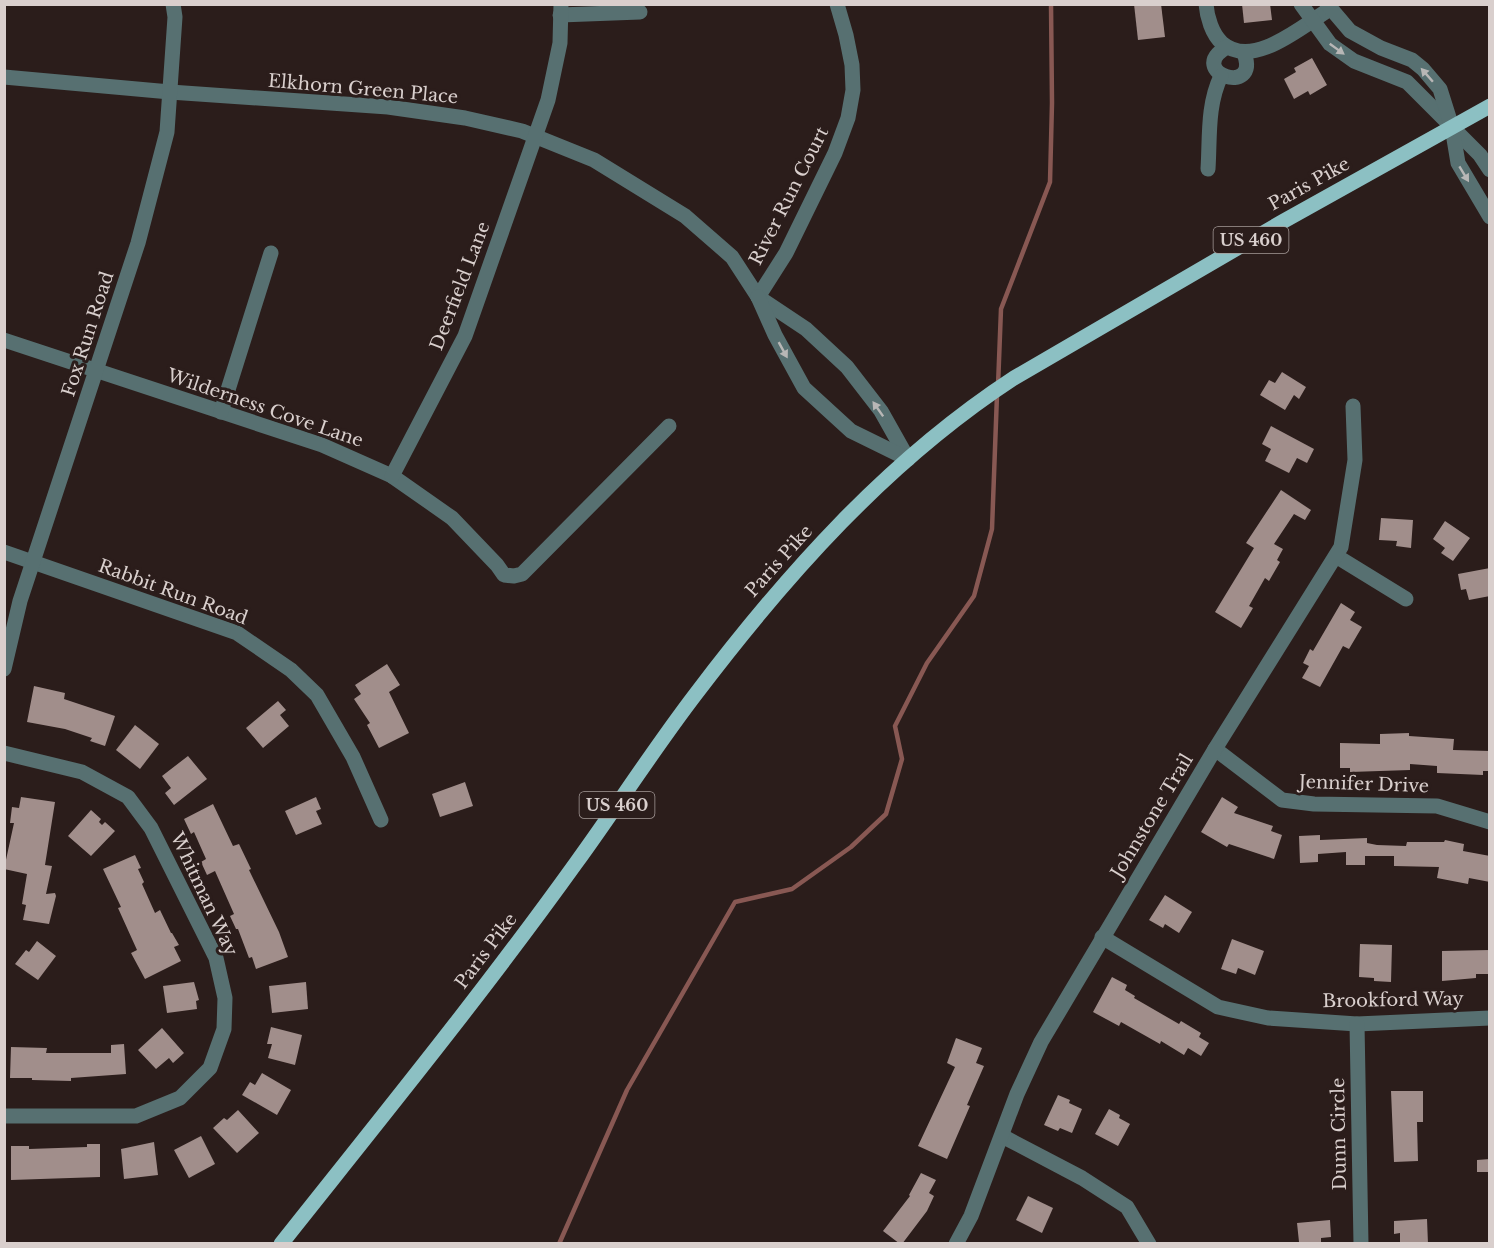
<svg xmlns="http://www.w3.org/2000/svg" width="1494" height="1248" font-family="'Libre Baskerville',serif">
<style>
.lines{fill:none;stroke-linecap:round;stroke-linejoin:round}
.stream{stroke:#885853;stroke-width:4.5}
.building{fill:#a18e8b}
.minor{stroke:#577071;stroke-width:15}
.major{stroke:#8cc0c3;stroke-width:15}
.oneway{fill:#b8b7b6}
.labels{text-anchor:middle;stroke-width:6;stroke-linejoin:round;paint-order:stroke}
.shield{fill:#2b1d1b;stroke:#a59a98;stroke-width:1.5}
.shield-label{font-size:16px;font-weight:bold;fill:#d9cfcd}
.street-label{font-size:18px;fill:#d9cfcd;stroke:#2b1d1b}
</style>
<rect width="100%" height="100%" fill="#2b1d1b"/>
<g class="lines">
<g class="stream">
<polyline points="998,386 1001,309 1050,182 1052,103 1051,4"/>
<polyline points="559,1244 627,1090 735,902 792,889 851,847 886,814 902,759 895,726 927,663 974,596 992,529 997,395"/>
</g>
</g>
<g class="building">
<polygon points="1134,4 1161,4 1165,37 1138,40"/>
<polygon points="1242,4 1270,4 1272,20 1244,23"/>
<polygon points="1312,58 1327,85 1310,95 1308,91 1294,99 1284,79 1296,72 1294,68"/>
<polygon points="1282,372 1306,387 1299,399 1294,395 1285,410 1260,395 1269,380 1275,383"/>
<polygon points="1271,426 1314,449 1307,463 1297,458 1289,473 1265,461 1271,449 1262,444"/>
<polygon points="1281,490 1311,510 1305,520 1294,514 1274,544 1283,549 1277,560 1280,562 1269,581 1265,578 1249,606 1253,608 1241,628 1215,612 1254,548 1246,543"/>
<polygon points="1381,518 1413,520 1411,548 1396,546 1397,541 1379,540"/>
<polygon points="1445,521 1470,538 1453,561 1441,553 1445,548 1433,539"/>
<polygon points="1490,568 1490,596 1469,600 1466,589 1461,590 1458,574"/>
<polygon points="1341,603 1355,612 1350,620 1362,627 1349,649 1343,646 1320,687 1302,678 1309,666 1303,663 1310,649 1313,651"/>
<polygon points="387,664 400,685 389,692 409,733 379,748 367,725 370,723 354,699 361,694 355,685"/>
<polygon points="34,686 65,693 64,699 115,716 105,746 90,741 92,738 65,729 27,722"/>
<polygon points="278,701 286,710 280,715 289,726 263,748 246,728"/>
<polygon points="135,725 159,744 140,769 116,750"/>
<polygon points="1409,733 1409,736 1454,739 1453,750 1490,751 1490,771 1483,771 1483,775 1437,773 1437,766 1410,764 1410,770 1350,772 1350,768 1340,768 1340,743 1380,744 1380,734"/>
<polygon points="188,756 207,779 174,805 165,793 171,788 162,776"/>
<polygon points="465,782 473,806 440,817 432,794"/>
<polygon points="21,797 55,802 45,865 52,866 46,894 55,893 56,896 49,924 23,920 26,905 22,904 27,874 4,869 14,823 10,823 12,807 19,808"/>
<polygon points="316,797 321,809 316,811 322,824 296,835 285,811"/>
<polygon points="1222,797 1238,807 1234,813 1273,826 1271,831 1282,835 1274,859 1229,844 1227,847 1201,832"/>
<polygon points="213,804 233,846 239,844 251,869 249,870 279,932 288,957 256,969 252,957 249,958 238,929 236,929 230,916 234,914 215,871 207,875 201,862 206,859 194,832 191,834 184,819"/>
<polygon points="91,810 101,819 99,822 102,825 105,822 115,831 91,856 68,836"/>
<polygon points="1320,835 1320,840 1367,838 1367,843 1377,845 1406,846 1407,842 1444,842 1445,840 1464,844 1463,851 1490,856 1490,882 1469,878 1468,884 1437,878 1439,867 1394,866 1394,856 1365,856 1365,865 1346,865 1346,852 1318,854 1318,862 1300,863 1299,836"/>
<polygon points="135,855 141,868 138,869 144,882 142,884 155,913 160,910 171,933 172,933 179,945 174,947 181,961 145,979 131,953 137,950 118,908 121,907 103,869"/>
<polygon points="1165,895 1192,912 1179,933 1165,924 1163,928 1149,920"/>
<polygon points="1232,939 1264,951 1255,975 1238,968 1236,974 1221,969"/>
<polygon points="37,941 56,956 38,980 15,964 26,950 29,952"/>
<polygon points="1360,944 1392,945 1391,982 1374,981 1374,978 1359,977"/>
<polygon points="1490,950 1490,974 1476,974 1476,978 1442,981 1442,951"/>
<polygon points="1112,977 1127,985 1125,990 1135,996 1134,998 1179,1024 1181,1021 1201,1033 1199,1037 1209,1043 1201,1056 1188,1048 1184,1055 1161,1041 1160,1044 1121,1022 1119,1026 1093,1012"/>
<polygon points="194,982 199,1000 196,1001 197,1009 167,1013 163,986"/>
<polygon points="306,982 308,1009 272,1013 269,986"/>
<polygon points="271,1027 302,1035 295,1065 268,1058 272,1044 267,1044"/>
<polygon points="162,1028 184,1053 173,1063 169,1058 156,1069 138,1050"/>
<polygon points="956,1038 982,1048 976,1063 984,1066 967,1105 970,1106 947,1159 918,1146 955,1067 947,1063"/>
<polygon points="124,1044 126,1074 71,1078 71,1081 32,1080 32,1078 10,1078 11,1047 47,1048 46,1053 111,1053 111,1045"/>
<polygon points="262,1073 291,1090 277,1115 242,1095 250,1082 255,1085"/>
<polygon points="1391,1091 1423,1091 1423,1122 1417,1122 1418,1161 1394,1162"/>
<polygon points="1058,1095 1070,1100 1069,1103 1082,1109 1072,1133 1060,1128 1058,1131 1044,1125"/>
<polygon points="1109,1109 1120,1115 1119,1118 1130,1124 1118,1146 1095,1134"/>
<polygon points="238,1110 259,1133 237,1153 213,1128 224,1118 227,1120"/>
<polygon points="201,1136 215,1164 189,1178 174,1150"/>
<polygon points="154,1142 158,1175 124,1179 121,1149"/>
<polygon points="87,1144 100,1144 100,1177 11,1180 11,1146 29,1146 29,1149 87,1147"/>
<polygon points="1490,1159 1490,1172 1477,1172 1477,1160"/>
<polygon points="921,1173 936,1180 929,1193 934,1196 927,1211 902,1244 900,1244 883,1231 910,1196 909,1195"/>
<polygon points="1028,1196 1053,1208 1042,1233 1016,1220"/>
<polygon points="1427,1219 1428,1244 1400,1244 1400,1233 1394,1234 1394,1221"/>
<polygon points="1330,1220 1331,1237 1321,1238 1321,1244 1299,1242 1297,1223"/>
</g>
<g class="lines">
<g class="minor">
<path d="M1206,4C1207,17 1212,34 1222,43C1253,70 1302,26 1330,9"/>
<polyline points="1301,4 1330,44 1354,61 1407,82 1480,155 1490,170"/>
<polyline points="1327,4 1350,31 1381,48 1412,60 1423,69 1440,89 1452,127 1458,163 1490,217"/>
<polyline points="560,15 640,12"/>
<path d="M1227,47C1184,72 1261,98 1244,53"/>
<polyline points="4,77 170,92 388,107 465,118 522,131 594,160 685,216 732,257 758,297 806,329 847,367 881,411 908,459"/>
<path d="M1208,169C1210,138 1207,105 1221,76"/>
<polyline points="758,297 786,253 835,153 848,118 853,90 852,65 846,35 837,4"/>
<polyline points="758,297 775,335 804,388 851,431 908,459"/>
<polyline points="4,340 322,445 392,476 452,518 497,565 504,575 514,576 522,574 669,426"/>
<polyline points="221,412 271,253"/>
<polyline points="392,476 465,336 548,100 560,43 561,4"/>
<polyline points="4,552 237,633 291,670 317,695 353,757 381,820"/>
<polyline points="1336,556 1406,599"/>
<polyline points="4,669 20,601 138,243 167,132 175,17 173,4"/>
<polyline points="1215,749 1282,800 1314,804 1437,806 1490,822"/>
<polyline points="4,753 82,772 128,797 151,828 216,958 225,998 224,1029 210,1068 180,1098 136,1116 4,1116"/>
<polyline points="1102,937 1218,1007 1268,1018 1357,1024 1490,1018"/>
<polyline points="1357,1024 1361,1244"/>
<polyline points="1002,1136 1082,1178 1127,1207 1149,1244"/>
<polyline points="956,1244 971,1216 1017,1094 1041,1042 1215,749 1341,547 1355,460 1353,406"/>
</g>
<path class="major" d="M281,1244C381,1118 482,994 576,863C616,808 653,750 695,695C786,575 887,461 1014,378L1282,222L1490,106"/>
</g>
<defs><path id="oneway-solid" d="M-6-.8H1V-3.2L6.5 0L1 3.2V.8H-6Z" transform="scale(1.5)"/></defs>
<g class="oneway">
<use href="#oneway-solid" transform="translate(1337 49) rotate(36)"/>
<use href="#oneway-solid" transform="translate(1427 75) rotate(-131)"/>
<use href="#oneway-solid" transform="translate(1464 174) rotate(59)"/>
<use href="#oneway-solid" transform="translate(783 350) rotate(61)"/>
<use href="#oneway-solid" transform="translate(878 409) rotate(-125)"/>
</g>
<g class="labels">
<g class="shield">
<rect x="1213.5" y="227" width="75" height="26" rx="4.5"/>
<rect x="579.5" y="792" width="75" height="26" rx="4.5"/>
</g>
<g class="shield-label">
<text x="1251" y="246">US 460</text>
<text x="617" y="811">US 460</text>
</g>
<g class="street-label">
<text transform="translate(363 89) rotate(5)" y="6">Elkhorn Green Place</text>
<text transform="translate(1309 184) rotate(-29)" y="6">Paris Pike</text>
<text transform="translate(789 196) rotate(-63)" y="6">River Run Court</text>
<text transform="translate(460 286) rotate(-69)" y="6">Deerfield Lane</text>
<text transform="translate(88 334) rotate(-72)" y="6">Fox Run Road</text>
<text transform="translate(265 408) rotate(19)" y="6">Wilderness Cove Lane</text>
<text transform="translate(779 561) rotate(-48)" y="6">Paris Pike</text>
<text transform="translate(173 592) rotate(20)" y="6">Rabbit Run Road</text>
<text transform="translate(1364 784) rotate(2)" y="6">Jennifer Drive</text>
<text transform="translate(1152 816) rotate(-59)" y="6">Johnstone Trail</text>
<text transform="translate(204 894) rotate(65)" y="6">Whitman Way</text>
<text transform="translate(486 951) rotate(-53)" y="6">Paris Pike</text>
<text transform="translate(1393 1000) rotate(-1)" y="6">Brookford Way</text>
<text transform="translate(1339 1134) rotate(-91)" y="6">Dunn Circle</text>
</g>
</g>
<rect width="1494" height="1248" fill="none" stroke="#d9cfcd" stroke-width="12"/>
</svg>
